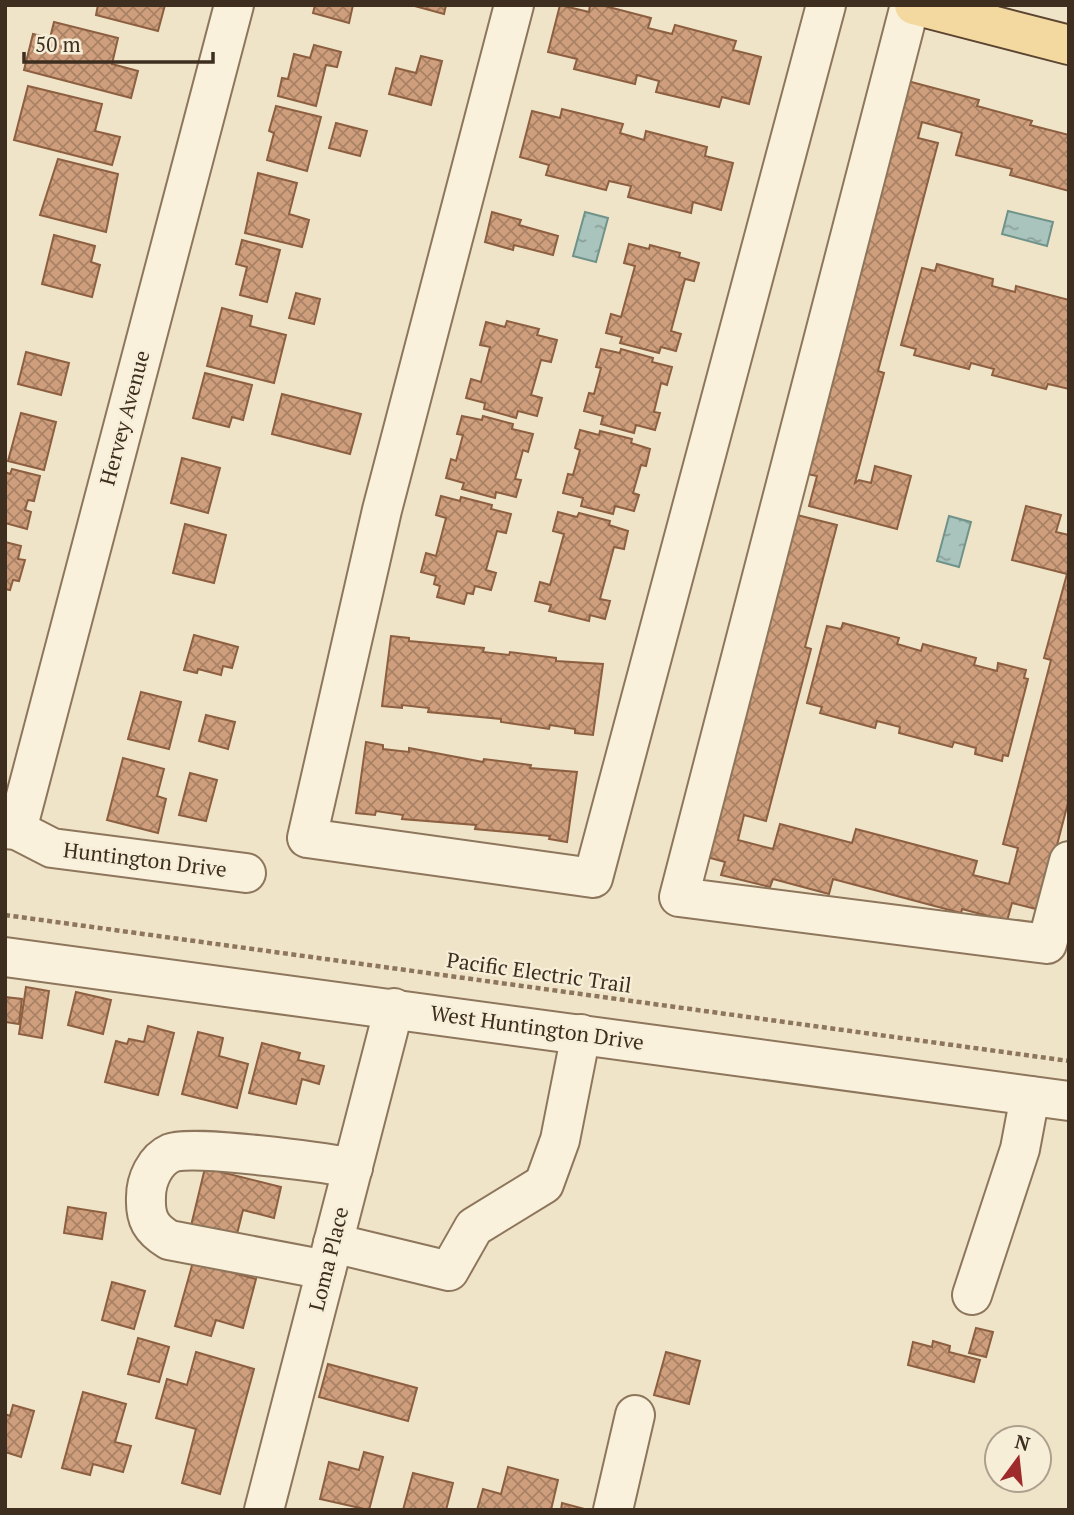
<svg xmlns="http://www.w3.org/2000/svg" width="1074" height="1515" font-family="'PT Serif',serif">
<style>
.water{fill:url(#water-ripples);stroke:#6f938a;stroke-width:2}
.building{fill:url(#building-cross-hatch);stroke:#8d5f41;stroke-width:2}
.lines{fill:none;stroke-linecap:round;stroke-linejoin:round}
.minor-casing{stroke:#8d765c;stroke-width:42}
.major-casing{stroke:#5b4430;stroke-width:42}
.path{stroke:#8d765c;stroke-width:4.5;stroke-dasharray:5 3.5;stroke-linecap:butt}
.minor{stroke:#faf1dc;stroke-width:38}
.major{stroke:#f3d9a0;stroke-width:38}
.labels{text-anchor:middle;stroke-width:5;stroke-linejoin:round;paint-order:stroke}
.street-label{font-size:21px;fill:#3d2e20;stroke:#f7eed8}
</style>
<defs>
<pattern id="water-ripples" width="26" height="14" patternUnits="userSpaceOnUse" patternTransform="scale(1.75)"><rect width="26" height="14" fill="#a9c4bc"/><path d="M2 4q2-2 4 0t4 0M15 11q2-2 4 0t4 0" fill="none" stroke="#8ba098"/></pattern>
<pattern id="building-cross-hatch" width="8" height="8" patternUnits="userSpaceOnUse" patternTransform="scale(1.75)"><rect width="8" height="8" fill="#cf9f7d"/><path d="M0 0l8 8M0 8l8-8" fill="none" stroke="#a98266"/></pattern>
</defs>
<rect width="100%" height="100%" fill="#f0e4c8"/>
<g class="water">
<polygon points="1008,211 1053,222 1047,246 1002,234"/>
<polygon points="585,212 608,218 596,262 573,256"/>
<polygon points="949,516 971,522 959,567 937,561"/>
</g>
<g class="building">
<polygon points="98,5 165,5 158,31 96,15"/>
<polygon points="315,5 353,5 349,23 313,13"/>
<polygon points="411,5 446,5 444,14"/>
<polygon points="560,5 589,12 590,5 601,5 651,18 648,28 672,34 675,25 736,41 733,50 761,57 749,104 722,97 719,107 656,92 659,81 637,75 635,84 574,69 577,59 548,52"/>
<polygon points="54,22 118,38 112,64 138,71 131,98 24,70 33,34 50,38"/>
<polygon points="314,45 341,52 337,67 326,65 316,106 278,96 282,78 288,79 294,54 310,58"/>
<polygon points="421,56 442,61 431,105 389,94 396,68 416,73"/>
<polygon points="900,79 979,100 977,106 1032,121 1030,125 1069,135 1069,191 1010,175 1012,169 956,155 962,133 922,122 918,138 938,143 878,371 884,373 855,483 859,480 871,483 875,466 911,476 897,529 809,506 817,476 802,473"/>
<polygon points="28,86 102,104 95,131 120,137 112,165 14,140"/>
<polygon points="276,106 321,117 307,171 267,160 274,133 269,131"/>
<polygon points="562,109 623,124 620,133 644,140 646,131 707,147 705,156 733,163 721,210 693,202 691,213 628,197 631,186 609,181 606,190 546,175 549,165 520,157 532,111 560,118"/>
<polygon points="336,123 367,131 360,156 329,148"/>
<polygon points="58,159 118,174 106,232 40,215"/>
<polygon points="258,173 297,183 289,214 309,220 302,247 245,233"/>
<polygon points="492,212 521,220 519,225 558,236 553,255 514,245 513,250 485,242"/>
<polygon points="54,235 95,246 91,262 100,265 92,297 42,284"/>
<polygon points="242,240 280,250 267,302 240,295 247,267 236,264"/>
<polygon points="629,244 649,249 650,245 680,253 679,257 699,263 694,281 685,279 671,331 681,334 676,351 661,347 659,353 620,343 622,337 606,333 611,314 621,317 635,266 624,263"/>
<polygon points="937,264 993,279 992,286 1015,292 1016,286 1069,300 1069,389 1048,384 1046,389 992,375 994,369 971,363 969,369 914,355 916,349 901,345 922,268 935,271"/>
<polygon points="296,293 320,299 314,324 289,318"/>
<polygon points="222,308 252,316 250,326 286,335 274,383 207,366"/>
<polygon points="507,321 539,329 537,335 557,340 551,362 541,360 531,395 542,398 537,416 518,411 516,418 484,409 485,403 466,398 471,379 481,382 490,347 480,345 486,322 505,327"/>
<polygon points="601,349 620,353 621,349 653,358 652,362 672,367 667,385 661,383 654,412 660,413 655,430 636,425 634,433 601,424 603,416 584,411 589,393 594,394 601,368 596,367"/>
<polygon points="26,352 69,363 61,395 18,384"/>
<polygon points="205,373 252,385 243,420 232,417 229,427 193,418"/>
<polygon points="282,394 361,414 350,454 272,434"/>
<polygon points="21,413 56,422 44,470 8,461"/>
<polygon points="462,416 482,420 483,416 513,424 512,429 533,434 528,452 523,450 515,479 521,480 516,497 496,492 495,498 462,489 464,483 446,478 451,459 456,461 463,435 457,434"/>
<polygon points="580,430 599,435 600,431 632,439 631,443 650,449 646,466 641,465 633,493 639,495 634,511 615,506 613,514 581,506 583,498 563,493 568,474 573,475 580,450 575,448"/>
<polygon points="182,458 220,468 208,513 171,503"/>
<polygon points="12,469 40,476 34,501 28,500 25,510 31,512 27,529 5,523 5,472 10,474"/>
<polygon points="441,496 460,501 461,497 492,505 491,509 511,514 506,533 497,531 486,570 496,573 491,590 475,586 473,594 467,593 464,604 437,597 440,586 434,584 436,576 421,572 426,553 436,556 446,518 436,515"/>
<polygon points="1026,506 1061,515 1056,532 1069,535 1069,799 1040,910 1012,903 1007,921 962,909 961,913 833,879 829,894 773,879 770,887 721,875 725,862 696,854 785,512 837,525 805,647 811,649 766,821 744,815 738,840 773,849 780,824 852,843 856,829 977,861 973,875 1009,884 1018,848 1003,844 1051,660 1044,658 1067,574 1012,560"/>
<polygon points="558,512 577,517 579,513 610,521 609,525 628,531 624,549 614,547 600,599 610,601 605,619 590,615 589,621 549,611 551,605 535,601 540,582 550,585 564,534 553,531"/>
<polygon points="185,524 226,535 214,583 173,573"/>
<polygon points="5,542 21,546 18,559 25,560 19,581 13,580 10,590 5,589"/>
<polygon points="843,623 899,638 897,644 921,651 923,644 976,658 974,665 997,671 998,663 1026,670 1024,678 1028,679 1008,756 1003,755 1002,761 975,754 976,748 954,742 952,747 899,733 900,727 877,721 875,728 820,713 822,707 807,703 827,626 841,629"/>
<polygon points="194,635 238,647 232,668 223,666 221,675 198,669 197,673 184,670"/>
<polygon points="391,636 409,638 409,641 484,648 483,652 509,655 510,652 556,658 556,661 603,664 593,735 575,733 575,729 550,725 549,729 501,722 501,719 428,712 429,708 402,705 402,708 382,706"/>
<polygon points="141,692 181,702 169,749 128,739"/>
<polygon points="206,715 235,722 228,749 199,741"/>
<polygon points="366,742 383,745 383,749 409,752 409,748 483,762 484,759 531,765 530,768 577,772 567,842 549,839 550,836 475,829 476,825 402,819 403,815 376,811 375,815 356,813"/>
<polygon points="123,758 164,769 157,796 166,799 158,833 107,820"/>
<polygon points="190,773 217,780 206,821 179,815"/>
<polygon points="26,987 49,991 42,1038 19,1034"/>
<polygon points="76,992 111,1000 103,1034 68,1025"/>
<polygon points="5,997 22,999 19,1024 5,1022"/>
<polygon points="148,1026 174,1033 158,1095 105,1082 116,1041 127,1044 129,1039 144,1042"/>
<polygon points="198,1032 223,1038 219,1056 248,1064 237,1108 182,1094"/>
<polygon points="262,1043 300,1053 298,1060 324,1066 319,1084 302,1079 296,1104 249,1093"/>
<polygon points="205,1168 281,1187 274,1218 243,1210 234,1246 189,1234"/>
<polygon points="68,1207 106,1213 102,1239 64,1233"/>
<polygon points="193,1262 256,1279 243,1328 216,1320 211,1336 175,1326"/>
<polygon points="112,1282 145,1291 134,1329 102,1320"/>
<polygon points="976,1328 993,1332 986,1357 969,1353"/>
<polygon points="138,1338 169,1347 159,1382 128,1374"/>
<polygon points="933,1341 950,1346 949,1352 980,1360 974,1382 908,1365 913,1342 932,1347"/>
<polygon points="196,1352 254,1369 220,1494 182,1483 196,1429 156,1418 167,1379 187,1385"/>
<polygon points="666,1352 700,1361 689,1404 654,1395"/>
<polygon points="328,1364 417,1388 408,1421 319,1397"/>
<polygon points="83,1392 126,1404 115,1442 131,1446 123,1472 93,1464 90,1475 62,1468"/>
<polygon points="13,1405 34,1411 21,1457 5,1452 5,1414 10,1416"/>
<polygon points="364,1452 383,1457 369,1510 320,1499 329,1462 359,1470"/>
<polygon points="508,1467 558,1480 551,1510 477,1510 483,1489 501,1494"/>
<polygon points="413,1473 453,1483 446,1510 403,1510"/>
<polygon points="562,1503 588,1510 561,1510"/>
</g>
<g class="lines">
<defs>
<g id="minor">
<polyline points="514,5 382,510 307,838 593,878 826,5"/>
<polyline points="910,5 679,897 1047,944 1069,861"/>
<polyline points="5,829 17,830 52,848 246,873"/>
<polyline points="17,830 234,5"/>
<polyline points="5,957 1069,1101"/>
<polyline points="333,1243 449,1271 474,1227 544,1184 560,1140 581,1034"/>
<path d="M326,1270L169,1240C151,1229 145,1219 146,1197C146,1180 155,1160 171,1153C190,1144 326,1163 353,1168"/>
<polyline points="972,1295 1020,1149 1030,1096"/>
<polyline points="264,1510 394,1008"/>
<polyline points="613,1510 635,1415"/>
</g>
<polyline id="major" points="914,5 1069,45"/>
</defs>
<use href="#minor" class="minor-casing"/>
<use href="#major" class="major-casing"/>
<polyline class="path" points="5,915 1069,1061"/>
<use href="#minor" class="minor"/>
<use href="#major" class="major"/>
</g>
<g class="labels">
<g class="street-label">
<text transform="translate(125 418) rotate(-75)" y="7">Hervey Avenue</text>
<text transform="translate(145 860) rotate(7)" y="7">Huntington Drive</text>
<text transform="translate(539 973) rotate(8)" y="7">Pacific Electric Trail</text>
<text transform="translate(537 1028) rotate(8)" y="7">West Huntington Drive</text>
<text transform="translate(329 1259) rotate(-76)" y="7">Loma Place</text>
</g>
</g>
<rect width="1074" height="1515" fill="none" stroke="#3d2e20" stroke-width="14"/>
<g transform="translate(1018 1459) rotate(15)"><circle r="33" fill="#f7eed8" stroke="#ada18e" stroke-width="2"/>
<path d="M0-5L12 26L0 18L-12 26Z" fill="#9e2a2b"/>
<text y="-10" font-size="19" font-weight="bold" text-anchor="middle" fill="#3d2e20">N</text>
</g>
<path d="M24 52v10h189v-10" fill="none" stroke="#3d2e20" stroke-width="3.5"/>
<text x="35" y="52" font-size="21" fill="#3d2e20" stroke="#f7eed8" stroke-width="5" paint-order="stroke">50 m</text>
</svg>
